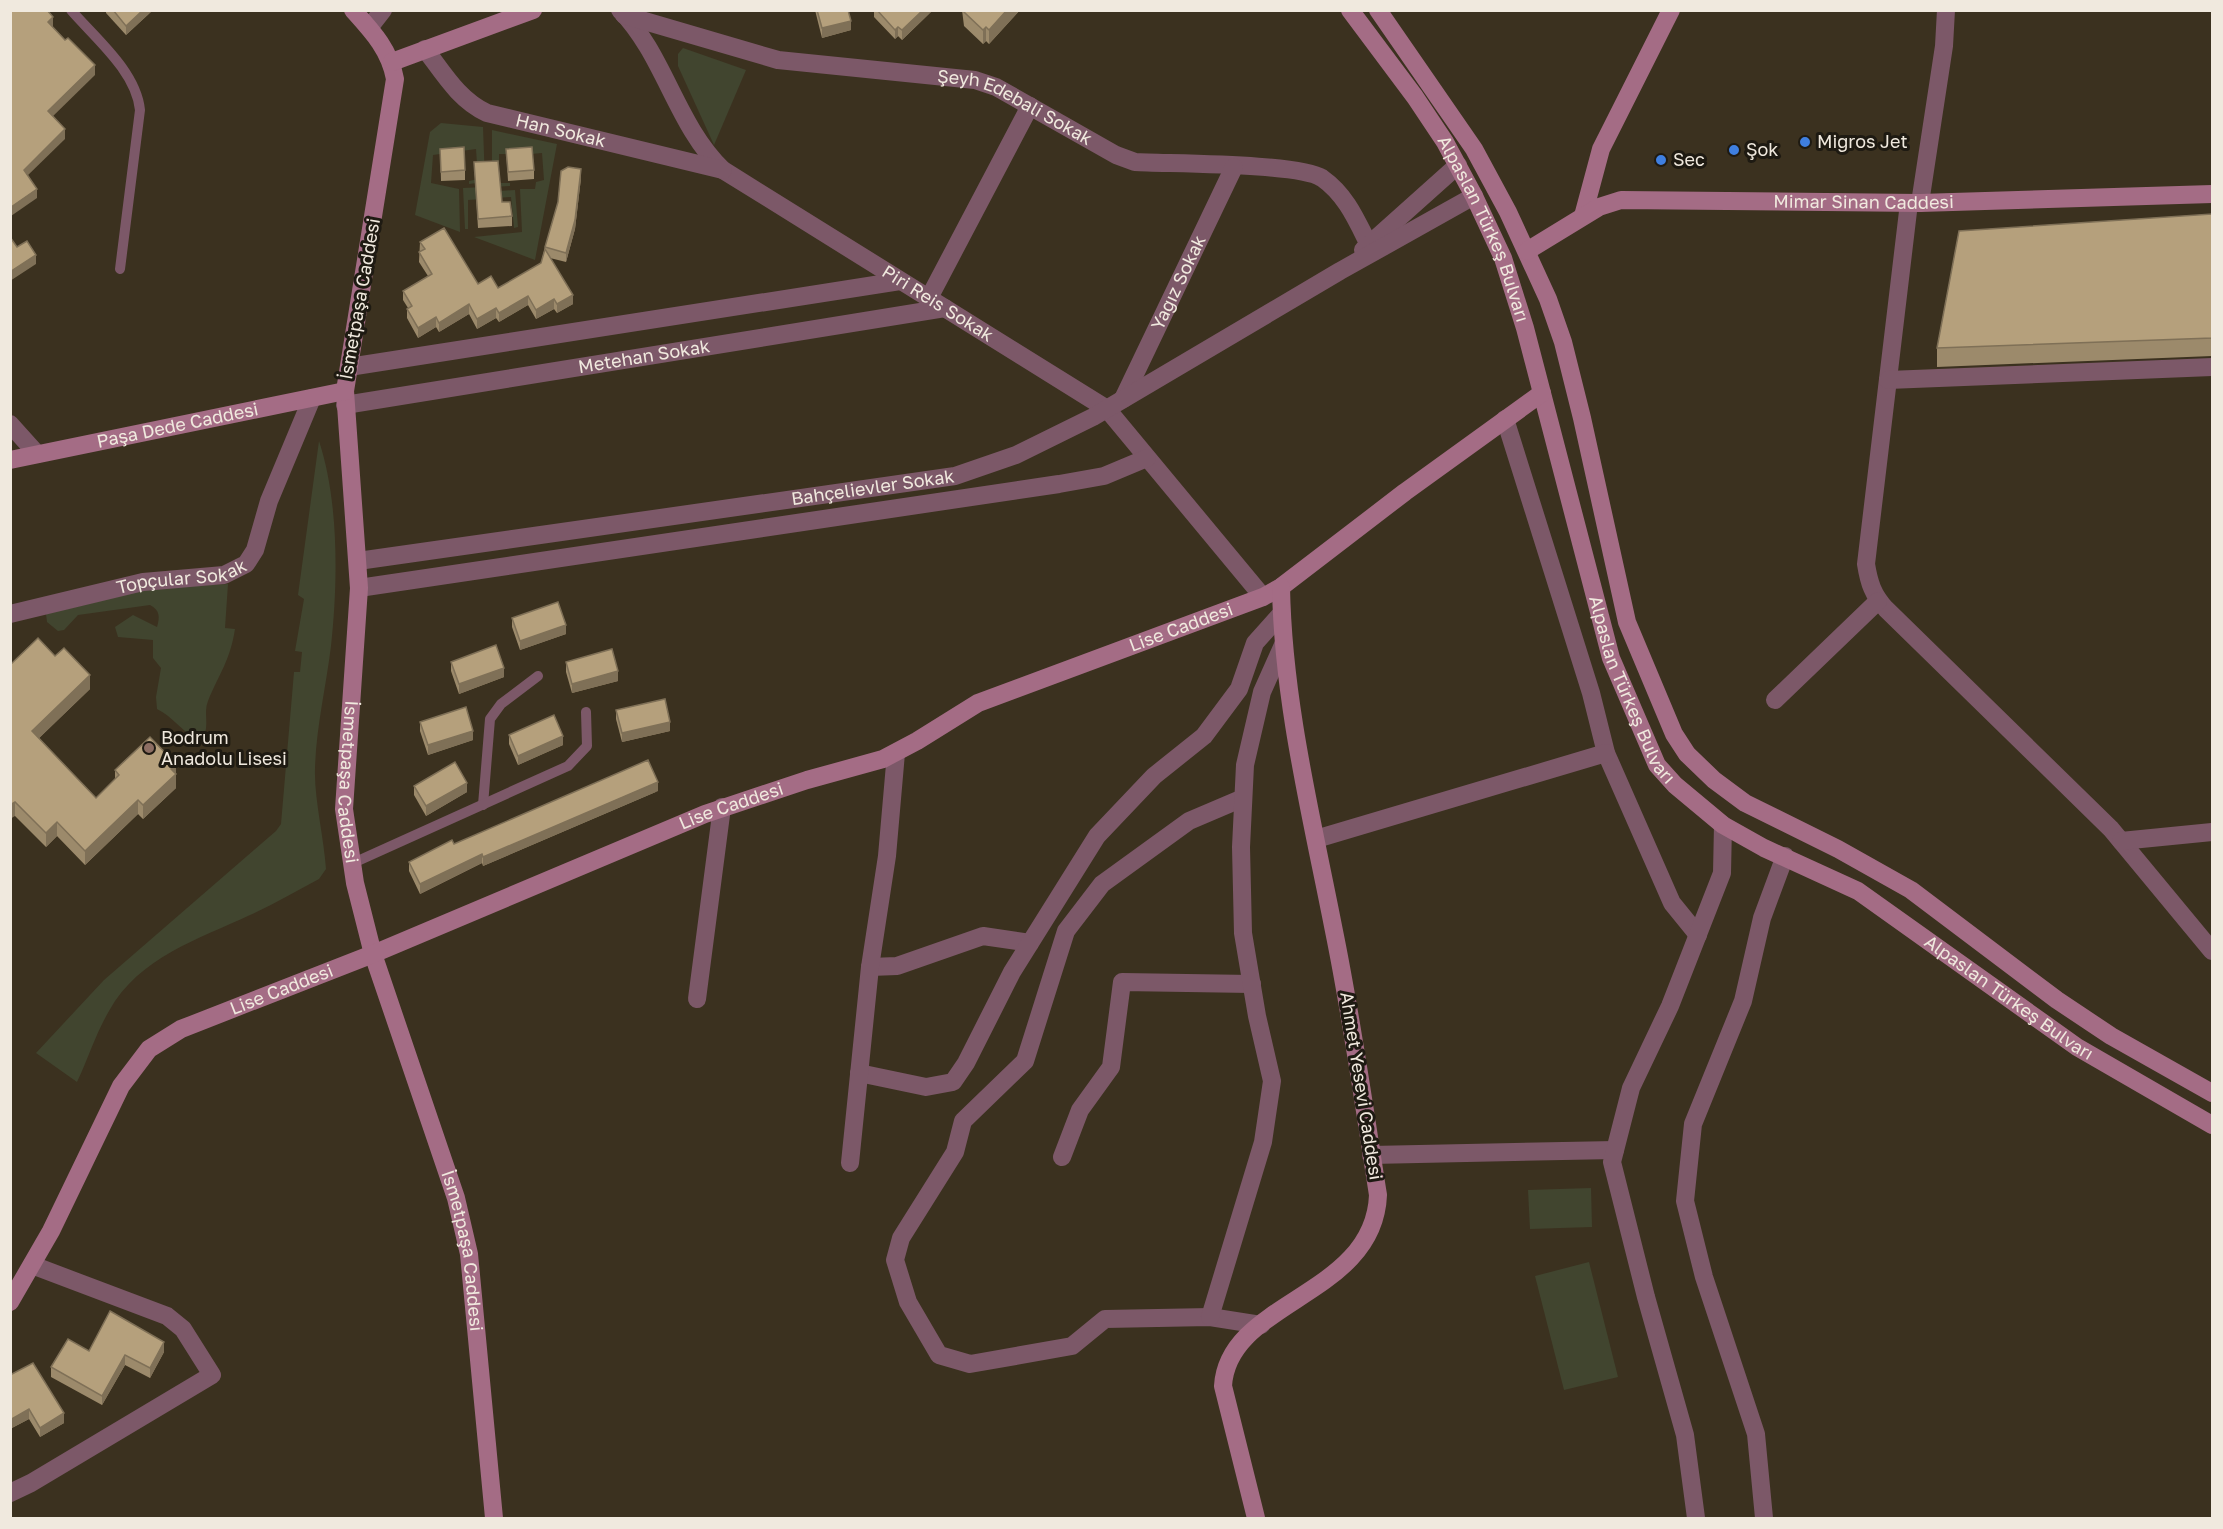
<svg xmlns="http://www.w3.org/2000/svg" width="2223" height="1529" font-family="'Golos Text',sans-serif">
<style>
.green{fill:#41452f}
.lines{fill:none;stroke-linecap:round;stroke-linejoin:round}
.lane{stroke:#7c5868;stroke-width:10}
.street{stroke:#7c5868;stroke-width:18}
.secondary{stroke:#a46c85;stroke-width:18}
.wall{fill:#9c8a6b}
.shaded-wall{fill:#7f7057}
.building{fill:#b5a07c;stroke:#7f7057;stroke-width:1.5}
.shop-dot{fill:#3f7fe0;stroke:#1e1a12;stroke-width:2}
.education-dot{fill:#8d6e63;stroke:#1e1a12;stroke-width:2}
.labels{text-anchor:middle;stroke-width:6;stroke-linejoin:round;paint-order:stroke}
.street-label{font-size:18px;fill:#f0e9de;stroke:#1e1a12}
.poi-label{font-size:18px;fill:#f0e9de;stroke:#1e1a12;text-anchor:start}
</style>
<rect width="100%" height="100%" fill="#3b311f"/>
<g class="green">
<polygon points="683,48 746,70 714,145 678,66 678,54"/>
<polygon points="441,123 483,127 485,182 469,184 469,181 478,179 476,149 433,155 431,183 459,189 460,232 415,215 430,132"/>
<polygon points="492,130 557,144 535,260 474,237 522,232 520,189 535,189 536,182 544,180 542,153 509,156 509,154 499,154 499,183 510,183 510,186 492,187"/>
<polygon points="485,187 486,192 515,190 518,227 514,228 511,197 468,200 468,229 465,229 463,188"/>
<path d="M319,441C339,501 338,583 331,646C326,687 316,728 315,769C314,798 324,838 326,869L319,879C297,891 274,904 250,915C199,939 139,957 109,1011C96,1033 88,1059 77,1082L36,1053L104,980L276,831L281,824L294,672H300L302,652L295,651L304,599L298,595Z"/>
<path d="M228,584L225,628L235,629C230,661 219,674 208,701C203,713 210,725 203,738L196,739C181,730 173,717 157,709L156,697L161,668L153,658V640L118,637L115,627L133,615L157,627C160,617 160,610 150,605L78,615L64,630L58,631L47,622L46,614L154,588Z"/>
<polygon points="1591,1188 1592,1227 1530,1229 1528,1190"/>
<polygon points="1589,1262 1618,1377 1564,1390 1535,1276"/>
</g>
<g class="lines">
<g class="lane">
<path d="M71,10C95,38 136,71 140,110L120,269"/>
<polyline points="483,805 490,719 501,704 538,676"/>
<polyline points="351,864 568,766 587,746 586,712"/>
</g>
<g class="street">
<path id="s1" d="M620,10C665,56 676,125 723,170L1107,409L1263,597"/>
<path id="s2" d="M624,15L778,60L975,80L996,87L1116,155L1135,162C1170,164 1298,163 1322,178C1346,195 1356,219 1369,245"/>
<polyline points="369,28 383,10"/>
<path id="s3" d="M425,49C444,74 459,100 487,113L723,170"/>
<path d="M1909,203L1866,564C1869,583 1873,595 1886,609L2111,829L2212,951"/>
<polyline points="1920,203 1944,46 1946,10"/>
<polyline points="1363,250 1458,165"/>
<polyline points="929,298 1030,106"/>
<polyline points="349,367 900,281"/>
<polyline points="1888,380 2212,367"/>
<path id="s4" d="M1123,399L1234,167"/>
<path id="s5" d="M345,405L945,308"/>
<polyline points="1505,419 1591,693 1606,753 1672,903 1698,935"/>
<polyline points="10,424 37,454"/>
<path id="s6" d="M358,561L955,476L1016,455L1093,417L1340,271L1474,196"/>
<polyline points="359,588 1059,484 1104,476 1147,458"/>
<path id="s7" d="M10,614L143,582L224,575L246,564L255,550L269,501L312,398"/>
<polyline points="1775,700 1878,601"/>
<polyline points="1243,798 1189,821 1102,884 1066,931 1025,1061 963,1121 955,1152 901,1238 895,1260 908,1302 939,1355 970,1364 1072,1346 1105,1319 1210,1317 1261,1325"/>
<polyline points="1316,839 1606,753"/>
<polyline points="2121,841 2212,832"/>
<polyline points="870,967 897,966 983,936 1030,943"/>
<polyline points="697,999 722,807"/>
<polyline points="859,1073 926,1087 953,1082 966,1063 1012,972 1097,836 1154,776 1204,736 1239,689 1255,643 1281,614"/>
<polyline points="1371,1155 1615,1150"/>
<polyline points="1062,1157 1080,1110 1111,1067 1122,982 1252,984"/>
<polyline points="850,1163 870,967 887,856 896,753"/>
<polyline points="1210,1317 1263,1142 1272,1081 1257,1016 1243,933 1241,847 1245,765 1262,692 1283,645"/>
<polyline points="10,1493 31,1483 212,1375 183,1329 167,1316 32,1265"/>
<polyline points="1696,1518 1685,1435 1646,1297 1612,1162 1631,1088 1670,1006 1722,873 1723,825"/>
<polyline points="1764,1518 1756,1434 1704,1277 1685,1201 1693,1124 1743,1001 1762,918 1785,856"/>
</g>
<g class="secondary">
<path id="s8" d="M353,10C372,31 390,50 395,79L345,391L359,588L344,809L355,883L373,954L456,1198L469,1254L494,1518"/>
<path id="s9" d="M1350,10L1415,97L1445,142L1474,196L1503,258L1525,328L1611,658L1657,765L1675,785L1723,825L1764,848L1858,891L2077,1047L2212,1125"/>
<polyline points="1378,10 1474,149 1508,212 1548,299 1563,342 1582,418 1627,622 1674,734 1687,754 1714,780 1745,803 1838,849 1911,890 2057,1000 2111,1036 2212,1093"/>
<polyline points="392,62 533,10"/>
<polyline points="1583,216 1601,149 1671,10"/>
<path id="s10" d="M1527,251L1599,207L1621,200L1920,203L2212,194"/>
<path id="s11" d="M10,460L345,391"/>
<path id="s12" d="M10,1302L51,1231L121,1086L149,1049L181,1029L373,954L705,814L807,780L883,759L917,741L978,703L1263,597L1281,587L1405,492L1542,393"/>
<path d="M1256,1518L1223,1386C1228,1300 1374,1297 1378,1195C1364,1107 1352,1019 1334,931C1312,818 1283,703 1281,587"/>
</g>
</g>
<g class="wall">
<polygon points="106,10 153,10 126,35 106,13"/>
<polygon points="815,10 848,10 851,30 822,38"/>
<polygon points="874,10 933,10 902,40 898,36 895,39 874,17"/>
<polygon points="962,10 1020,10 989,44 986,41 983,44 964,26"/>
<polygon points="440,149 465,170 465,180 441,181"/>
<polygon points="506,149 534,170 534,179 508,181"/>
<polygon points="474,162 512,216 512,226 478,228"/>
<polygon points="581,178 575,229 566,262 550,258 573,304 557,313 554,309 536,319 528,305 499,322 496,318 477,329 469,314 439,332 436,327 418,338 407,318 407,309 408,308 403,300 403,291 428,276 419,262 420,242 478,284 498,288 541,263 545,247"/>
<polygon points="2212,214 2212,356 1937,367 1937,348"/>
<polygon points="512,618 566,634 520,650 512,627"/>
<polygon points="55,656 90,689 39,738 96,798 115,779 115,770 176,764 176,788 143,819 138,814 85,865 57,836 46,847 15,816 10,665"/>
<polygon points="451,662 504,677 459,694 451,671"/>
<polygon points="566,662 618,681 572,693 566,672"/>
<polygon points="616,710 670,731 622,742 616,719"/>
<polygon points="420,722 473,740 428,755 420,731"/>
<polygon points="509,735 563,745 518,765 509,744"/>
<polygon points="414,786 467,792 426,816 414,795"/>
<polygon points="658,791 483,866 482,863 420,894 409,871 409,862 454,844"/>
<polygon points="89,1351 164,1352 150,1378 125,1365 102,1405 51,1377 51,1367"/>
<polygon points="10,1375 64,1423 40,1437 29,1419 10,1429"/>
</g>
<g class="shaded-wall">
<polygon points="143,10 153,10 126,35 126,26"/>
<polygon points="923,10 933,10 902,40 902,30"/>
<polygon points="1007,10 1020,10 989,44 989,30"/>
<polygon points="53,17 53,26 48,31 48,22"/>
<polygon points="851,21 851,30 822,38 822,28"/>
<polygon points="898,27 898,36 895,39 895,30"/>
<polygon points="986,27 986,41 983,44 983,30"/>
<polygon points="95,65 95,75 48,121 48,111"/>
<polygon points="65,129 65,139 24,179 24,170"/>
<polygon points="581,169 581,178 575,229 566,262 566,253"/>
<polygon points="37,189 37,198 11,216 11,207"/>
<polygon points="36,255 36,264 10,281 10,272"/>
<polygon points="573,295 573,304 557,313 557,304"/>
<polygon points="528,296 528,305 499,322 499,313"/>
<polygon points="554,299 554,309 536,319 536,310"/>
<polygon points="469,304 469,314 439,332 439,323"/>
<polygon points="496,308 496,318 477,329 477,319"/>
<polygon points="436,317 436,327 418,338 418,328"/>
<polygon points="566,625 566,634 520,650 520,641"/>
<polygon points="504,668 504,677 459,694 459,684"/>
<polygon points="618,671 618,681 572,693 572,684"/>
<polygon points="90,675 90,689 32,745 32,731"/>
<polygon points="670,722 670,731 622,742 622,733"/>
<polygon points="473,731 473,740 428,755 428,745"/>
<polygon points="563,736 563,745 518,765 518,756"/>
<polygon points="176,764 176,788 143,819 143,805 171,769"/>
<polygon points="658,782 658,791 483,866 483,857"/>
<polygon points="467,783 467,792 426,816 426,806"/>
<polygon points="138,800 138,814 85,865 85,851"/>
<polygon points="15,802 15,816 10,819 10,805"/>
<polygon points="57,822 57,836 46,847 46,833"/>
<polygon points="482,854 482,863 420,894 420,884"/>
<polygon points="164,1342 164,1352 150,1378 150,1368"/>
<polygon points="125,1355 125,1365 102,1405 102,1396"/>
<polygon points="29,1409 29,1419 10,1429 10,1420"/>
<polygon points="64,1413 64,1423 40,1437 40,1428"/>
</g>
<g class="building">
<polygon points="10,10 47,10 53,17 48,22 65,40 68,38 95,65 48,111 65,129 24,170 37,189 11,207"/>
<polygon points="113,10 143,10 126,26"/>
<polygon points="817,10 848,10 851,21 822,28"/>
<polygon points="877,10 923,10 902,30 898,27 895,30"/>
<polygon points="965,10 1007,10 989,30 986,27 983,30 964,12"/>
<polygon points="464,147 465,170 441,172 440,149"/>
<polygon points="532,147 534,170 508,172 506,149"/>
<polygon points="498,161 502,202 510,202 512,216 478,219 474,162"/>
<polygon points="568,167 581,169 575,220 566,253 545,247 558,202 561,171"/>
<polygon points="2212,214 2212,338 1937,348 1959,231"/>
<polygon points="444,228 478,284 491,276 498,288 541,263 545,249 573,295 557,304 554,299 536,310 528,296 499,313 496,308 477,319 469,304 439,323 436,317 418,328 407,309 412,306 403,291 432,274 419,252 425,249 420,242"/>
<polygon points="10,237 17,247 27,241 36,255 10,272"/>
<polygon points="558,602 566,625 520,641 512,618"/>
<polygon points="38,638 55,656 64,648 90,675 32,731 96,798 119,775 115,770 150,737 176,764 171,769 176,774 143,805 138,800 85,851 57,822 46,833 15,802 10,805 10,665"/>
<polygon points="496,645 504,668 459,684 451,662"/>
<polygon points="612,649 618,671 572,684 566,662"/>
<polygon points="665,699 670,722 622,733 616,710"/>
<polygon points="466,707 473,731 428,745 420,722"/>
<polygon points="554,715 563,736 518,756 509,735"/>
<polygon points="648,760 658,782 483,857 482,854 420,884 409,862 452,840 454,844"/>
<polygon points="455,762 467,783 426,806 414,786"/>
<polygon points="110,1311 164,1342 150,1368 125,1355 102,1396 51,1367 68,1339 89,1351"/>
<polygon points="33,1363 64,1413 40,1428 29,1409 10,1420 10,1375"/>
</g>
<g class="shop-dot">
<circle cx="1805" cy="142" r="6"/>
<circle cx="1734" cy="150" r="6"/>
<circle cx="1661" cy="160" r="6"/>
</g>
<circle class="education-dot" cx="149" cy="748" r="6"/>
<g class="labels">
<g class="street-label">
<text dy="6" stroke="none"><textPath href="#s2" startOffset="405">Şeyh Edebali Sokak</textPath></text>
<text dy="6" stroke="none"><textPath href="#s3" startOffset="166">Han Sokak</textPath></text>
<text dy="6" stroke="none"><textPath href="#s10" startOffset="350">Mimar Sinan Caddesi</textPath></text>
<text dy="6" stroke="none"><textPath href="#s9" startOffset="258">Alpaslan Türkeş Bulvarı</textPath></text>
<text dy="6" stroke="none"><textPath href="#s4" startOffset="129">Yağız Sokak</textPath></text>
<text transform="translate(360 299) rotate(-80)" y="6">İsmetpaşa Caddesi</text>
<text dy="6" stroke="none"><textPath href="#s1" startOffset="444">Piri Reis Sokak</textPath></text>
<text dy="6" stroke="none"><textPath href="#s5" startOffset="303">Metehan Sokak</textPath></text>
<text dy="6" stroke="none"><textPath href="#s11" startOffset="171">Paşa Dede Caddesi</textPath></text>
<text dy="6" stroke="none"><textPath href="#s6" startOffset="520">Bahçelievler Sokak</textPath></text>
<text dy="6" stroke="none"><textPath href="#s7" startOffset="176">Topçular Sokak</textPath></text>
<text dy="6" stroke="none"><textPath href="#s12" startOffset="1407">Lise Caddesi</textPath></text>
<text dy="6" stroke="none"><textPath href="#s9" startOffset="744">Alpaslan Türkeş Bulvarı</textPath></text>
<text dy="6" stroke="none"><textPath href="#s8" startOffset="790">İsmetpaşa Caddesi</textPath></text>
<text dy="6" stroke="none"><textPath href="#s12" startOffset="921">Lise Caddesi</textPath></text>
<text dy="6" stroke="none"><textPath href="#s12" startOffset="435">Lise Caddesi</textPath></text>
<text dy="6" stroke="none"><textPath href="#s9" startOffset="1248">Alpaslan Türkeş Bulvarı</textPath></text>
<text transform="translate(1361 1086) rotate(81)" y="6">Ahmet Yesevi Caddesi</text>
<text dy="6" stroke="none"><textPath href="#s8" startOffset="1276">İsmetpaşa Caddesi</textPath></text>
</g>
<g class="poi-label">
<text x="1817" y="148">Migros Jet</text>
<text x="1746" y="156">Şok</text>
<text x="1673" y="166">Sec</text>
<text x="161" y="744">Bodrum<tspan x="161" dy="21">Anadolu Lisesi</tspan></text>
</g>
</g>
<rect width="2223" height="1529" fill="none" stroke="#f0e9de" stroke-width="24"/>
</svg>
